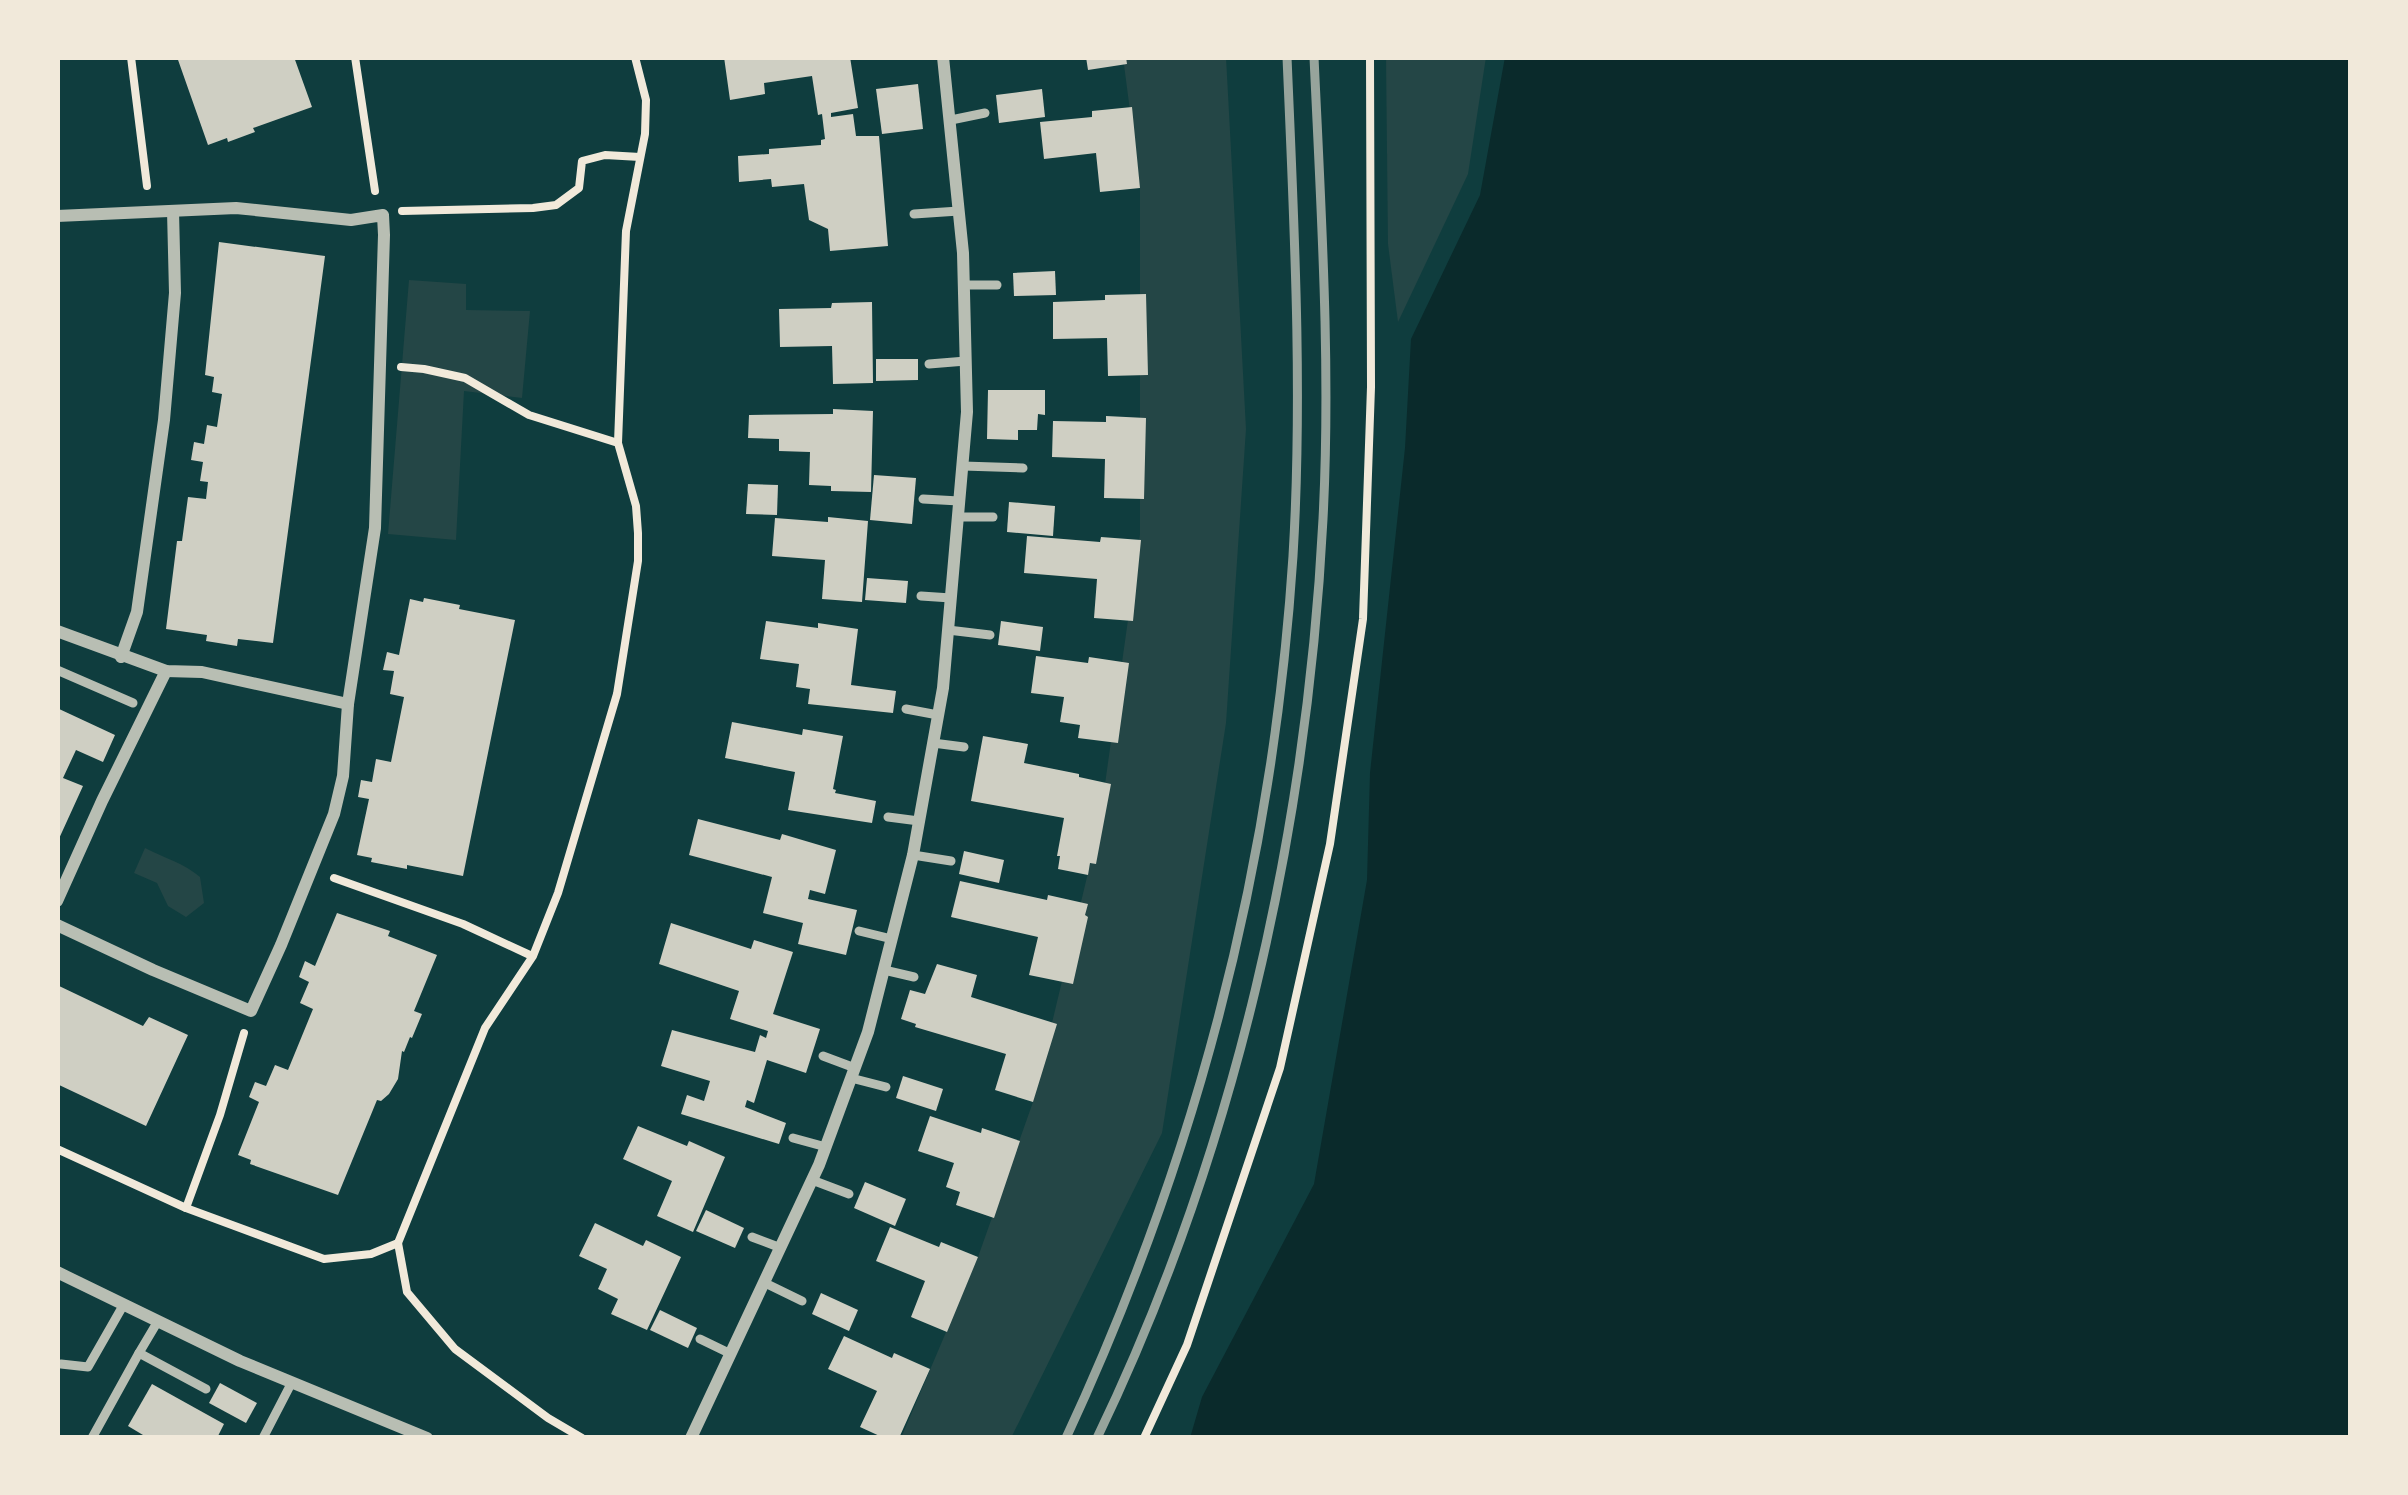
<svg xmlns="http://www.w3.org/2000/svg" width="2408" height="1495" font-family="'Nunito Sans',sans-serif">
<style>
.green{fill:#244646}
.water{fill:#0a2a2b}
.building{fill:#cfcfc3}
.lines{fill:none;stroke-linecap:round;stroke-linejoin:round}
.path{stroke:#f1e9da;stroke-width:8}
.service{stroke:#b8beb3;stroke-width:9}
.minor{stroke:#b8beb3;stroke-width:12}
.rail{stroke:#97a49c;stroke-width:9}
</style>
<rect width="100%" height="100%" fill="#0f3d3e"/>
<g class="green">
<polygon points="1123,57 1226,57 1246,429 1226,723 1162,1133 1011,1438 901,1438 978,1257 1033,1102 1099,827 1140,534 1140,188"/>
<polygon points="1386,57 1486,57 1468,174 1398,322 1388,244"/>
<polygon points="409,280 466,284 466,310 530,311 522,398 464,391 456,540 388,534"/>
<path d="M145,848C164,858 184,863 200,877L204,903L186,917L168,906L157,883L134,873Z"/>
</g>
<polygon class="water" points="1505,57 2351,57 2351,1438 1190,1438 1202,1397 1314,1184 1367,880 1370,773 1405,448 1411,339 1480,195"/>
<g class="building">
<polygon points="177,57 294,57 312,107 253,128 255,132 228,142 227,138 208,145"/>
<polygon points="724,57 850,57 858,108 831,113 831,117 853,114 856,136 879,136 888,246 830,251 828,229 809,220 804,184 772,187 771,179 739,182 738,156 769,154 769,149 821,145 821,140 825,139 822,114 818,115 812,76 764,83 765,94 730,100"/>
<polygon points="1086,57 1126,57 1127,64 1088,70"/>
<polygon points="918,84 923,129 882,134 876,89"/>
<polygon points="1042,89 1045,117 999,123 996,95"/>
<polygon points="1132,107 1140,188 1100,192 1096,153 1044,159 1040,122 1092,117 1092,111"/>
<polygon points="219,242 325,256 273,643 238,639 237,646 206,641 207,635 166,629 177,541 182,541 188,497 206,499 208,482 200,481 203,462 191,460 194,442 204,444 207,425 217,427 222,394 212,392 214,377 205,375"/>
<polygon points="1055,271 1056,295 1014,296 1013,273"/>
<polygon points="1146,294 1148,375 1108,376 1107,338 1053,339 1053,302 1105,300 1105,295"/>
<polygon points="872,302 873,383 833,384 832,346 780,347 779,309 831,308 832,303"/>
<polygon points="876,359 918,359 918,380 876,381"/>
<polygon points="988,390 1045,390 1045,415 1038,414 1037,430 1018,430 1018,440 987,439"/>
<polygon points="833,409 873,411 871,492 831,491 831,486 809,485 810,452 779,451 779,439 748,438 749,415 833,414"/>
<polygon points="1106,416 1146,418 1144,499 1104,498 1105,459 1052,457 1053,421 1106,422"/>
<polygon points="874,475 916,478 912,524 870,520"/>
<polygon points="748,484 778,485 777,515 746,514"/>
<polygon points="1009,502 1055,506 1053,536 1007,532"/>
<polygon points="828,517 868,521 862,602 822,599 825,560 772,556 775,518 828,522"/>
<polygon points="1027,536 1100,542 1101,537 1141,540 1133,621 1094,618 1097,579 1024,573"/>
<polygon points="867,578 908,581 906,603 865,600"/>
<polygon points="424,598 460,605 459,609 515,620 463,876 407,865 407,869 371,862 372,858 357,855 369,799 358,797 361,780 372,782 376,759 391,762 404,697 390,694 394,671 383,670 387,652 399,655 410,599 423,602"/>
<polygon points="766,621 818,628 818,623 858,629 851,685 896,691 893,713 808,704 810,689 796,687 799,664 760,659"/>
<polygon points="1001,621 1043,627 1040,651 998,645"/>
<polygon points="1036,656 1088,663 1089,657 1129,663 1118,743 1078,738 1080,725 1060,722 1064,697 1031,693"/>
<polygon points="57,708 115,735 103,762 76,750 63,778 83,786 57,843"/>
<polygon points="732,722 802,735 803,729 843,736 833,789 836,790 835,793 876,801 872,823 788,810 795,772 725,758"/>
<polygon points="983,736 1028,744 1024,763 1079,774 1079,777 1111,784 1096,864 1090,863 1088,875 1058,869 1060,856 1057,856 1064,818 971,801"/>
<polygon points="698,819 780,840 782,834 836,850 825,894 810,890 808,899 857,910 846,955 798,944 803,923 763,913 772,877 689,855"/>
<polygon points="964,851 1004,860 999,883 959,874"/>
<polygon points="960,881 1047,900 1048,895 1088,904 1085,915 1088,917 1073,984 1029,975 1038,937 951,917"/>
<polygon points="337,913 390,931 388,936 437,955 414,1011 422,1014 412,1038 410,1037 404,1052 402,1051 398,1079 389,1094 381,1101 377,1100 338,1195 250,1164 251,1160 238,1155 259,1102 249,1097 255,1082 266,1086 275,1065 288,1070 313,1009 300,1003 309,982 299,977 305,961 315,966"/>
<polygon points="671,923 751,949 754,940 793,952 773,1014 820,1029 806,1073 767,1060 754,1103 747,1100 745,1107 786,1123 779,1144 681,1114 687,1095 704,1101 710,1081 661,1066 672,1030 755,1052 760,1035 766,1038 768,1031 730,1019 739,991 659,964"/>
<polygon points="937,964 977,975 971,997 1057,1024 1033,1102 995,1090 1006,1054 915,1027 916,1024 901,1019 910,990 925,994"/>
<polygon points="57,985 143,1026 149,1017 188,1035 146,1126 57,1084"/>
<polygon points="903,1076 943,1089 936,1111 896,1098"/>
<polygon points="930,1116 981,1133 982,1128 1020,1141 994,1218 956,1205 960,1192 946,1187 954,1163 918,1151"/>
<polygon points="638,1126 687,1146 689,1141 725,1157 693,1232 657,1216 672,1181 623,1159"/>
<polygon points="865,1182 906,1199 895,1226 854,1208"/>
<polygon points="706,1210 744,1228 735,1248 696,1231"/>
<polygon points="595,1223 643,1246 646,1240 681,1257 647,1330 611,1314 618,1299 598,1289 607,1269 579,1256"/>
<polygon points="890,1227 939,1247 941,1242 978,1257 947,1332 911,1317 925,1281 876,1261"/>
<polygon points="821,1293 858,1310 849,1331 812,1314"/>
<polygon points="660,1310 697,1328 688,1348 650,1330"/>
<polygon points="844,1336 892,1358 894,1353 930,1369 899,1438 884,1438 860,1427 877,1391 828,1369"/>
<polygon points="220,1383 257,1403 246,1423 209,1403"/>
<polygon points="152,1384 224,1424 217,1438 148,1438 128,1426"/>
</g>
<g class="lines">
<g class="path">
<polyline points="131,57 147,186"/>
<polyline points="355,57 375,191"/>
<polyline points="402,211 533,208 556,205 579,188 582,161 605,155 640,157"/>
<polyline points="401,367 424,369 465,378 529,415 618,443 636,506 638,533 638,561 617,694 558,893 533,956 485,1028 398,1243 407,1292 455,1349 548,1418 582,1438"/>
<polyline points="618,443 626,231 645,134 646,100 635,57"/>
<polyline points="334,878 463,924 532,956"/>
<polyline points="57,1149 186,1208 324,1259 371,1254 398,1243"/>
<polyline points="186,1208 220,1115 244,1033"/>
<polyline points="1144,1438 1187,1345 1280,1068 1330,844 1363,619 1371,387 1370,57"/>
</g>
<g class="service">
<polyline points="951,120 985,113"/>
<polyline points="914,214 959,211"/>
<polyline points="964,285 997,285"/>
<polyline points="929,364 966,361"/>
<polyline points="963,466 1023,468"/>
<polyline points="923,499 959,501"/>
<polyline points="958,517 993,517"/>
<polyline points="921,596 951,598"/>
<polyline points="948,630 990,635"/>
<polyline points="57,670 133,703"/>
<polyline points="906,709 938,715"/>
<polyline points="933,743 964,747"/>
<polyline points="888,817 919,821"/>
<polyline points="913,855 951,861"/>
<polyline points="859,931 892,939"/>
<polyline points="884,970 914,977"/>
<polyline points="823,1056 855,1068"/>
<polyline points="851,1078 886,1087"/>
<polyline points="793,1138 826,1147"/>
<polyline points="812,1180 849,1194"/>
<polyline points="752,1237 781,1248"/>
<polyline points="765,1283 802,1301"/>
<polyline points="158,1321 139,1353 206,1389"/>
<polyline points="700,1339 731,1354"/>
<polyline points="61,1364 88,1367 124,1304"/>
<polyline points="92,1438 139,1353"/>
<polyline points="263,1438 292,1382"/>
</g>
<g class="minor">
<polyline points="57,216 236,208 351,220 383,215 384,235 375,528 348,704 343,776 334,814 281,945 251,1011 153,970 57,925"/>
<polyline points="57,631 166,671 202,672 348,704"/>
<polyline points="121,657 137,612 164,420 175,293 173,211"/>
<polyline points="57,901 102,801 166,671"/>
<polyline points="57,1272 240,1361 427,1438"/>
<polyline points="691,1438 819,1165 868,1032 913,855 943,688 967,412 963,253 943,57"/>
</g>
<g class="rail">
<path d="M1066,1438C1196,1159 1273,863 1293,556C1303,390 1294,223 1287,57"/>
<path d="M1097,1438C1234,1154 1307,833 1323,519C1331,365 1321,211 1314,57"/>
</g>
</g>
<rect width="2408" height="1495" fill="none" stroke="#f1e9da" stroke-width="120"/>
</svg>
